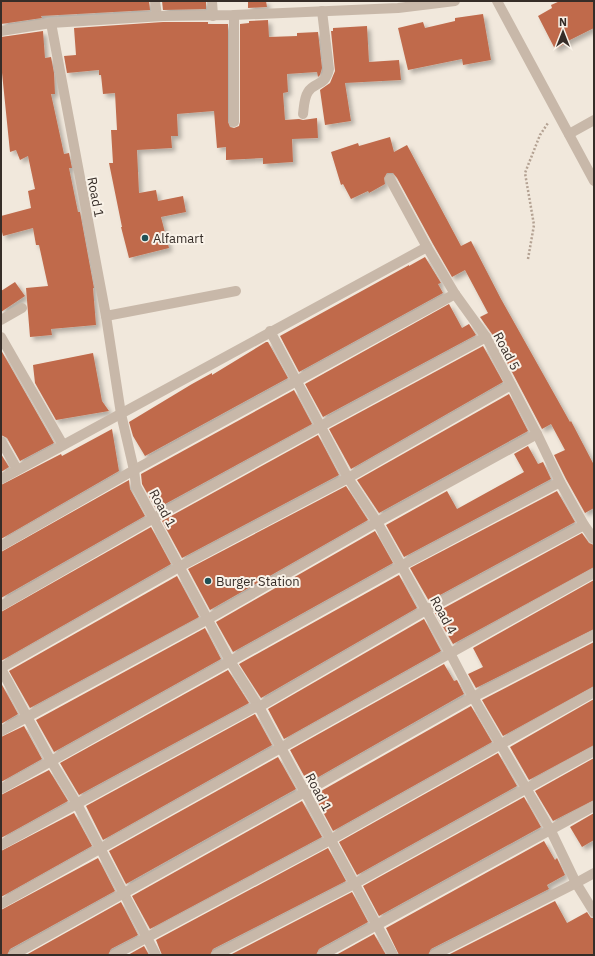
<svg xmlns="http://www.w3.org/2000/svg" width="595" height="956" font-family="'IBM Plex Sans',sans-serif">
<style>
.building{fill:#c06b4c;filter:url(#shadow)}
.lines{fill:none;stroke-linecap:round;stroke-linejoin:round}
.path{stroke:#b4a293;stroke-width:2.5;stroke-dasharray:2 2;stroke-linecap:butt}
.minor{stroke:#c8b8a9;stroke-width:10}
.poi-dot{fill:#205055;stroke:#f9f2e8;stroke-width:1.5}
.labels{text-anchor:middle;stroke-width:4;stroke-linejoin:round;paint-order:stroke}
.street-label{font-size:13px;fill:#362d28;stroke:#f9f2e8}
.poi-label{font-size:13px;fill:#362d28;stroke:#f9f2e8;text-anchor:start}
</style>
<defs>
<filter id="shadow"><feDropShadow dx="3.5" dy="3.5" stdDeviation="2" flood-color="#0004"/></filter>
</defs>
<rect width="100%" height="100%" fill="#f1e8dc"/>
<g class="building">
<polygon points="1,1 149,1 150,10 41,16 42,18 1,24"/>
<polygon points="162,1 206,1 206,9 163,10"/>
<polygon points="248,1 266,1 267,7 248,8"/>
<polygon points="560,1 594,1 594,28 568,41 568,42 555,49 538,16 552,8 551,5"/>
<polygon points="483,14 491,60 463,65 462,59 408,70 398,28 423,22 425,28 455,21 455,18"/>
<polygon points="268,20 269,37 297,36 297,33 318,32 322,68 320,75 318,77 317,72 287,74 288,92 283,93 285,120 299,119 303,120 317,118 318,138 292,139 293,162 263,164 263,158 226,160 226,147 217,148 214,111 177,114 178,136 171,136 172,148 137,150 139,193 156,190 158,201 183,196 186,212 161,217 169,248 129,258 121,227 122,227 109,163 113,163 111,130 117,130 115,93 103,94 101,75 99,75 99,70 67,73 64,56 76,55 74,28 163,22 208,22 208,24 228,24 228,122 230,127 234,128 239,126 240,122 240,24 249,23 249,21"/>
<polygon points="367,26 369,62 399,60 401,80 345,83 351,121 325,125 320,90 330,83 335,71 331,31 333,31 333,28"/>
<polygon points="43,31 45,58 51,57 54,73 55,94 51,94 64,154 69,153 72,168 69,168 78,212 80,212 94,288 93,288 96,325 51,329 52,335 30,337 26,288 48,286 39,245 36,245 33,228 3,236 1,228 1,216 31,208 28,191 35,189 28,156 20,160 16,150 10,152 1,63 1,37"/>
<polygon points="390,137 394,152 407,145 461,246 471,241 501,299 570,422 571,421 594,465 594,508 585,513 566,479 554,455 565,450 551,424 542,429 492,334 480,317 488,313 465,270 452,277 433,244 397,178 393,173 387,173 384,178 385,184 369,193 368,191 351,199 343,184 341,185 331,152 358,143 359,146"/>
<polygon points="425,257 441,283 438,284 443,293 299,372 280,336 409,265 409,266"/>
<polygon points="15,282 25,296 1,312 1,291"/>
<polygon points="449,304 462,328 469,324 476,335 323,417 305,384"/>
<polygon points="266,342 268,342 288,378 145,456 133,436 129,422 192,384 212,373 212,375"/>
<polygon points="483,346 503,382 351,469 329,429"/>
<polygon points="1,350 54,443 20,461 7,438 1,435"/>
<polygon points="93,353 102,401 109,411 56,420 35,383 33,365"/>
<polygon points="294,390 312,424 156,509 142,484 141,474"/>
<polygon points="509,394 528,431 379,513 357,480"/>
<polygon points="112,429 119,471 1,539 1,485 61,454 62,456"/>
<polygon points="318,435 339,475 182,558 162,521"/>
<polygon points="528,446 538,464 543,462 551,479 404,557 386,525 447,491 457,509 524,472 514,454"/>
<polygon points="1,454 9,467 1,472"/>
<polygon points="129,480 130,489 145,516 1,598 1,552"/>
<polygon points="346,486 368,520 210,610 188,569"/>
<polygon points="557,491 575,522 429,601 410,568"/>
<polygon points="151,527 171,564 1,661 1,612"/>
<polygon points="375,531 393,563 233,652 216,622"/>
<polygon points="582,533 589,543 594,545 594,567 453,644 435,613"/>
<polygon points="399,575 417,608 261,698 239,664"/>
<polygon points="177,576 199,617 30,708 9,671"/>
<polygon points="594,580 594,629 476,688 468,674 483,667 473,648"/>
<polygon points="424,619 441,651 284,739 268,709"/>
<polygon points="205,628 221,659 54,752 36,720"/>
<polygon points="594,642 594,686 503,736 482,700"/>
<polygon points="444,664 454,681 457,680 464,694 308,783 290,750"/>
<polygon points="228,670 249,703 79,795 60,763"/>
<polygon points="1,683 18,714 1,724"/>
<polygon points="594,699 594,745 529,780 510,747"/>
<polygon points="471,706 492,742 333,831 314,795"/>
<polygon points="255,714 272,745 103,840 86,806"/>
<polygon points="24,726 42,759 1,782 1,737"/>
<polygon points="498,753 517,786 357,875 339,842"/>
<polygon points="278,757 296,789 126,884 109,851"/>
<polygon points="594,758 594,800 553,821 535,791"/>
<polygon points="49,770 68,801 1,838 1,795"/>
<polygon points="524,797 541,827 379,916 363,886"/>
<polygon points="302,801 322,837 150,929 132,896"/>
<polygon points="74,813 92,846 1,897 1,851"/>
<polygon points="594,813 594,840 582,847 570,827"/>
<polygon points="544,841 555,860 557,858 565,875 547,885 549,889 431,949 428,955 399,955 386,928"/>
<polygon points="328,848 346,881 213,949 210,955 162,955 156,940"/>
<polygon points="98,858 115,891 10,949 7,955 1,955 1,910"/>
<polygon points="352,892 368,922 319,949 316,955 230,955"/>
<polygon points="555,901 567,923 587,912 591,918 594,918 594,955 448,955"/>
<polygon points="121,902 138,935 111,949 108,955 26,955"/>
<polygon points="374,934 386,955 336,955"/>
<polygon points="144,946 149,955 128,955"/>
</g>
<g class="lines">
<polyline class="path" points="528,259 534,225 525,173 540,135 548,123"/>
<g class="minor">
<polyline points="155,1 157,16"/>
<polyline points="212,1 213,16"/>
<polyline points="497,1 594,181"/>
<polyline points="234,15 234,122"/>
<polyline points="51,23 106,316 121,414 134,470 136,486 230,661 259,707 393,955"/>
<polyline points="1,31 51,23 163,16 234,15 398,8 455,1"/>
<path d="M303,114C304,107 304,98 308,92C315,81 325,87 329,69L322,11"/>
<polyline points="569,134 594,120"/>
<polyline points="390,179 427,247 455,294 486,337 537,434 560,482 584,525 594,539"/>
<polyline points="106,316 236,291"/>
<polyline points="1,320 22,308"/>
<polyline points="270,331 348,478 377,522 450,653 473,697 551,831 576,883 594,912"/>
<polyline points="1,337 63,445"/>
<polyline points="1,441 17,469"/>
<polyline points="1,479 427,247"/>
<polyline points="1,546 134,470 455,294"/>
<polyline points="1,606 154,518 321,426 486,337"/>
<polyline points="1,668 179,567 348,478 511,385"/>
<polyline points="1,669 51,761 77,804 156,955"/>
<polyline points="1,731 208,619 377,522 537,434"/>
<polyline points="1,789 401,566 560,482"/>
<polyline points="1,845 253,708 259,707 426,610 584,525"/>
<polyline points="1,904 594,573"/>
<polyline points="13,955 305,792 473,697 594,635"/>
<polyline points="114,955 330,840 594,692"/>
<polyline points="216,955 354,884 594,751"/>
<polyline points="322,955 594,806"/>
<polyline points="434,955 576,883 594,873"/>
</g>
</g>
<g class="poi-dot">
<circle cx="145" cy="238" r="4"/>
<circle cx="208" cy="581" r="4"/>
</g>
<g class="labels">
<g class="street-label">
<text transform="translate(96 197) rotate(79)" y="5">Road 1</text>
<text transform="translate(507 351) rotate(62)" y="5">Road 5</text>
<text transform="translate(163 508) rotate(61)" y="5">Road 1</text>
<text transform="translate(444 615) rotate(61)" y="5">Road 4</text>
<text transform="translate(319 792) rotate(62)" y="5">Road 1</text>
</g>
<g class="poi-label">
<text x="153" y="243">Alfamart</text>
<text x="216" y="586">Burger Station</text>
</g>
</g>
<rect width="595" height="956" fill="none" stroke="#362d28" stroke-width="4"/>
<g transform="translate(563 32)" stroke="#f9f2e8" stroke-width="3" paint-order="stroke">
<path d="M0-3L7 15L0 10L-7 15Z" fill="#362d28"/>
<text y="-6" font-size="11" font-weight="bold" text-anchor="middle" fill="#362d28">N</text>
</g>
</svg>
